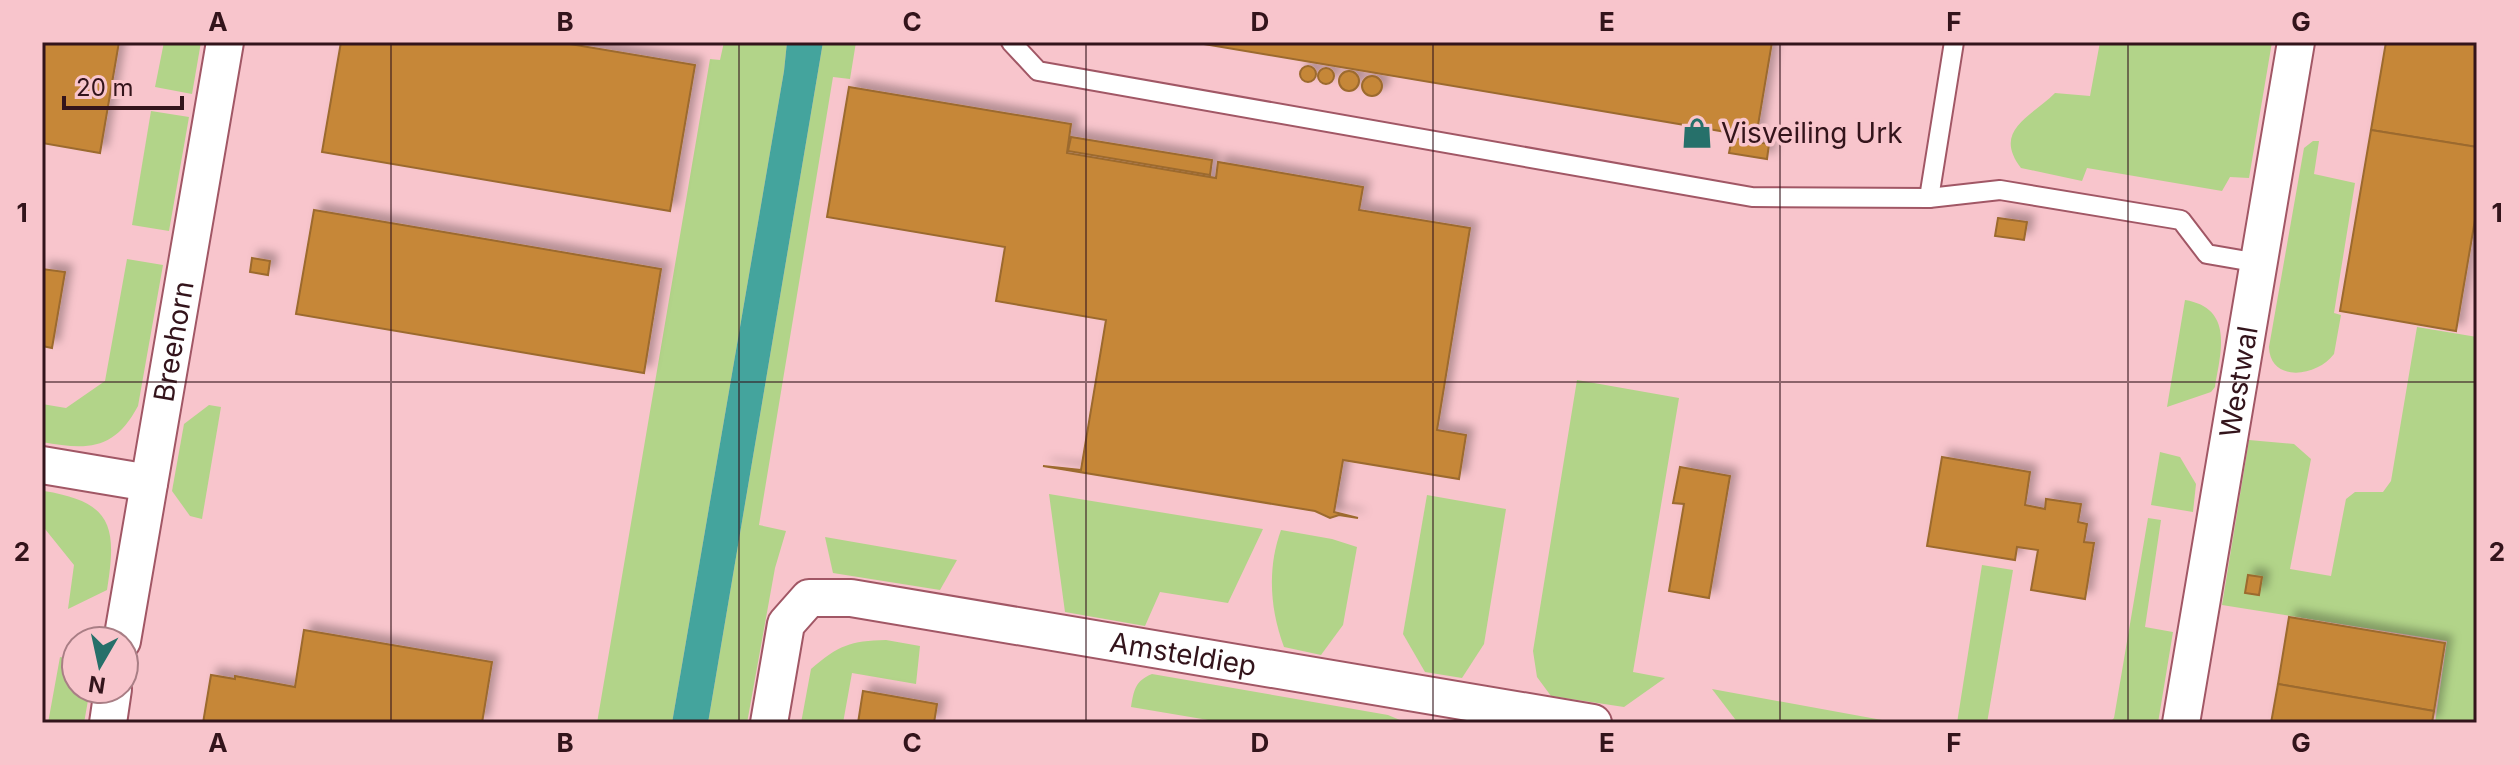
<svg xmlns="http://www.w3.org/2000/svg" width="2519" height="765" font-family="Inter,sans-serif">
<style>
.green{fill:#b2d489}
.water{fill:#44a49d}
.building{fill:#c68739;stroke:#9c6a2e;stroke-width:2;filter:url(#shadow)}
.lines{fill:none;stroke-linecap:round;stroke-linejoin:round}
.service-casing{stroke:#a15765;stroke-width:22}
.minor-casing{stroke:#a15765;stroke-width:40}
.service{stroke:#fff;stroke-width:18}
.minor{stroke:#fff;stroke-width:36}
.grid{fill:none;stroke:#33141b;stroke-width:2;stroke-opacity:0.55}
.labels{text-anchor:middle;stroke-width:7;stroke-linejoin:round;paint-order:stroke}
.poi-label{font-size:28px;fill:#33141b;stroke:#f8c5cc;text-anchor:start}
.street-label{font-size:28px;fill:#33141b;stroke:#f8c5cc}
.neatline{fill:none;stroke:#33141b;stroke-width:3}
.grid-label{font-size:26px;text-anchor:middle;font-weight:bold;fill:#33141b}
</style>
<defs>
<filter id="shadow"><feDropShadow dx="7" dy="-7" stdDeviation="4" flood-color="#0004"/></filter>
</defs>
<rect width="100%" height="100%" fill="#f8c5cc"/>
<g class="green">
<polygon points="164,42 201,42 192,94 155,87"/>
<polygon points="724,42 787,42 784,71 672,723 597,723 710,59 720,60"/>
<polygon points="823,42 856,42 850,79 833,77 759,525 786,531 775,568 747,723 708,723"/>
<path d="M2100,42H2272L2249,178L2230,177L2222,191L2087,168L2082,181L2021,168C1992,130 2031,117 2055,93L2090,96Z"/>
<polygon points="151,111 189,117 169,231 132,225"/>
<path d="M2313,141H2319L2314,174L2355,183L2334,313L2341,315L2334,354C2317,377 2270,383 2269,347L2304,148Z"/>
<path d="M127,259L163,265L138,406C114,451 87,450 42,442V404L66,408L105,381Z"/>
<path d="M2185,300C2234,308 2221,352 2215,387L2211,392L2167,407Z"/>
<polygon points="2417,327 2477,337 2477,723 2435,723 2447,641 2222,605 2249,440 2294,444 2311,459 2290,569 2331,576 2346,499 2355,492 2383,492 2391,481"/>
<polygon points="1577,380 1679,398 1633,672 1665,678 1624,707 1551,696 1537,677 1533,651"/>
<polygon points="209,405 221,407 202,519 190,516 172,491 184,424"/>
<polygon points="2160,452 2180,457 2196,484 2193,512 2151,505"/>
<path d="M44,491C113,502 117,527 107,590L68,609L74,565L45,529L42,528Z"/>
<polygon points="1049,494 1263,529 1228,603 1160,592 1145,626 1065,612"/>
<polygon points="1427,495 1506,509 1484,644 1462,678 1425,672 1403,634"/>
<polygon points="2148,518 2161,520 2145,627 2173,632 2158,723 2109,723 2114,718"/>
<path d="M1281,530L1332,539L1357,547L1343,625L1321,655L1284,647C1270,610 1267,568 1281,530Z"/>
<polygon points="825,537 957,560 940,590 833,573"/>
<polygon points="1982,565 2013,570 1987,723 1957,723"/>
<path d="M886,640L920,646L916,684L852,673L843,723H801L811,669C839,645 850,641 886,640Z"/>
<polygon points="60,657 71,659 76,666 76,689 90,689 84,723 48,723"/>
<path d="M1152,674L1388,715L1407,723H1226L1131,707C1134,690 1135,681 1152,674Z"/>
<polygon points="1712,689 1893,722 1738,723"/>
</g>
<polygon class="water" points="787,42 823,42 708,723 672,723 784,71"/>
<g class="building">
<polygon points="42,42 119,42 100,153 42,143"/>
<polygon points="341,42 558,42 695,65 670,211 322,152"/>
<polygon points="1192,42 1772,42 1756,137"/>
<polygon points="2386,42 2477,42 2477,147 2371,130"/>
<circle cx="1308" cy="74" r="8"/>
<circle cx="1326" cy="76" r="8"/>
<circle cx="1349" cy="81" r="10"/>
<circle cx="1372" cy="86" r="10"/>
<polygon points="849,87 1071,124 1067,153 1216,178 1218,162 1363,187 1359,210 1470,228 1437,430 1466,435 1459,479 1343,460 1334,512 1358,518 1339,515 1330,518 1315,511 1043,466 1081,470 1106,320 996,301 1005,247 827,217"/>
<polygon points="2371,130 2477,147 2477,208 2456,331 2340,311"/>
<polygon points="1071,137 1212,160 1210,175 1068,151"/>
<polygon points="1732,138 1769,144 1767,159 1729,153"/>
<polygon points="314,210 661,269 644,373 296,314"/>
<polygon points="1998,218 2027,222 2024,240 1995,236"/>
<polygon points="252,258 270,261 268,275 250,272"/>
<polygon points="42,269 65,272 52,348 42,346"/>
<polygon points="1942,457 2030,472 2025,505 2045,509 2046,499 2081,504 2078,522 2087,524 2084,542 2094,543 2085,599 2031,590 2038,550 2017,547 2015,560 1927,546"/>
<polygon points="1680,467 1730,476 1709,598 1669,591 1684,504 1673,503"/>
<polygon points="2248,575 2262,577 2259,595 2245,593"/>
<polygon points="2289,617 2445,643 2434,711 2278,684"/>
<polygon points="304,630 492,662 482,723 203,723 211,675 235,679 235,676 295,687"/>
<polygon points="2278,684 2434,711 2432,723 2271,723"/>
<polygon points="863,691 937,704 934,723 858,723"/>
</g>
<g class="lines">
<defs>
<g id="service">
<polyline points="1011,42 1038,71 1752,197 1929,198 2000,190 2181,220 2207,254 2259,263"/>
<polyline points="1929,198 1954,42"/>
</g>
<g id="minor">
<polyline points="42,465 149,483"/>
<path id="s1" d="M122,641L225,42"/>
<polyline points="108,723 113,689"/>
<path id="s2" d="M769,723L786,624L809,598H851L1593,723"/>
<path id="s3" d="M2181,723L2296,42"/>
</g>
</defs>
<use href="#service" class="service-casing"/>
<use href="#minor" class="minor-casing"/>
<use href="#service" class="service"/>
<use href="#minor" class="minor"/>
</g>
<path class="grid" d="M391,42V723M739,42V723M1086,42V723M1433,42V723M1780,42V723M2128,42V723M42,382H2477"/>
<defs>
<symbol id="shop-bare" viewBox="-9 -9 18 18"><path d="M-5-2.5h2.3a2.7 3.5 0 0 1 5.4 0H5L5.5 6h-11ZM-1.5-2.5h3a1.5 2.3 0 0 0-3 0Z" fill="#26706a" stroke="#f8c5cc" stroke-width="2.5" paint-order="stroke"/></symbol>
</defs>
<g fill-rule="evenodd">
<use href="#shop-bare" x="1675" y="111" width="44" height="44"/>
</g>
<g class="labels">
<g class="poi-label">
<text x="1721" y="143">Visveiling Urk</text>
</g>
<g class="street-label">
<text dy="10" stroke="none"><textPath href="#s1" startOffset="304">Breehorn</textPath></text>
<text dy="10" stroke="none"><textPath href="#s3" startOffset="346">Westwal</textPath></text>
<text dy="10" stroke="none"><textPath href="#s2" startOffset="514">Amsteldiep</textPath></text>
</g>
</g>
<rect width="2519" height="765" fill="none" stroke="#f8c5cc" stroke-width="88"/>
<g transform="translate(100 665) rotate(189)"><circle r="38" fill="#f8c5cc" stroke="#a97e85" stroke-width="2"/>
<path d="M0-6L14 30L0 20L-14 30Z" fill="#26706a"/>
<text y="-12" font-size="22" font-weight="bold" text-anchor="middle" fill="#33141b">N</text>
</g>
<path d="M64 96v12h118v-12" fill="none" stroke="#33141b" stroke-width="4"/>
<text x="76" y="96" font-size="24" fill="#33141b" stroke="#f8c5cc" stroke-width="6" paint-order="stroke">20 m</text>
<rect x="44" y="44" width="2431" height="677" class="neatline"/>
<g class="grid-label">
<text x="218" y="31">A</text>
<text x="565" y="31">B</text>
<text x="912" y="31">C</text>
<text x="1260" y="31">D</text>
<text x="1607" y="31">E</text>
<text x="1954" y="31">F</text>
<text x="2301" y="31">G</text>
<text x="22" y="222">1</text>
<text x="2497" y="222">1</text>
<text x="22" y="561">2</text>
<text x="2497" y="561">2</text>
<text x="218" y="752">A</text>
<text x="565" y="752">B</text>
<text x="912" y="752">C</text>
<text x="1260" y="752">D</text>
<text x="1607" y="752">E</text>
<text x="1954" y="752">F</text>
<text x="2301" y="752">G</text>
</g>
</svg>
